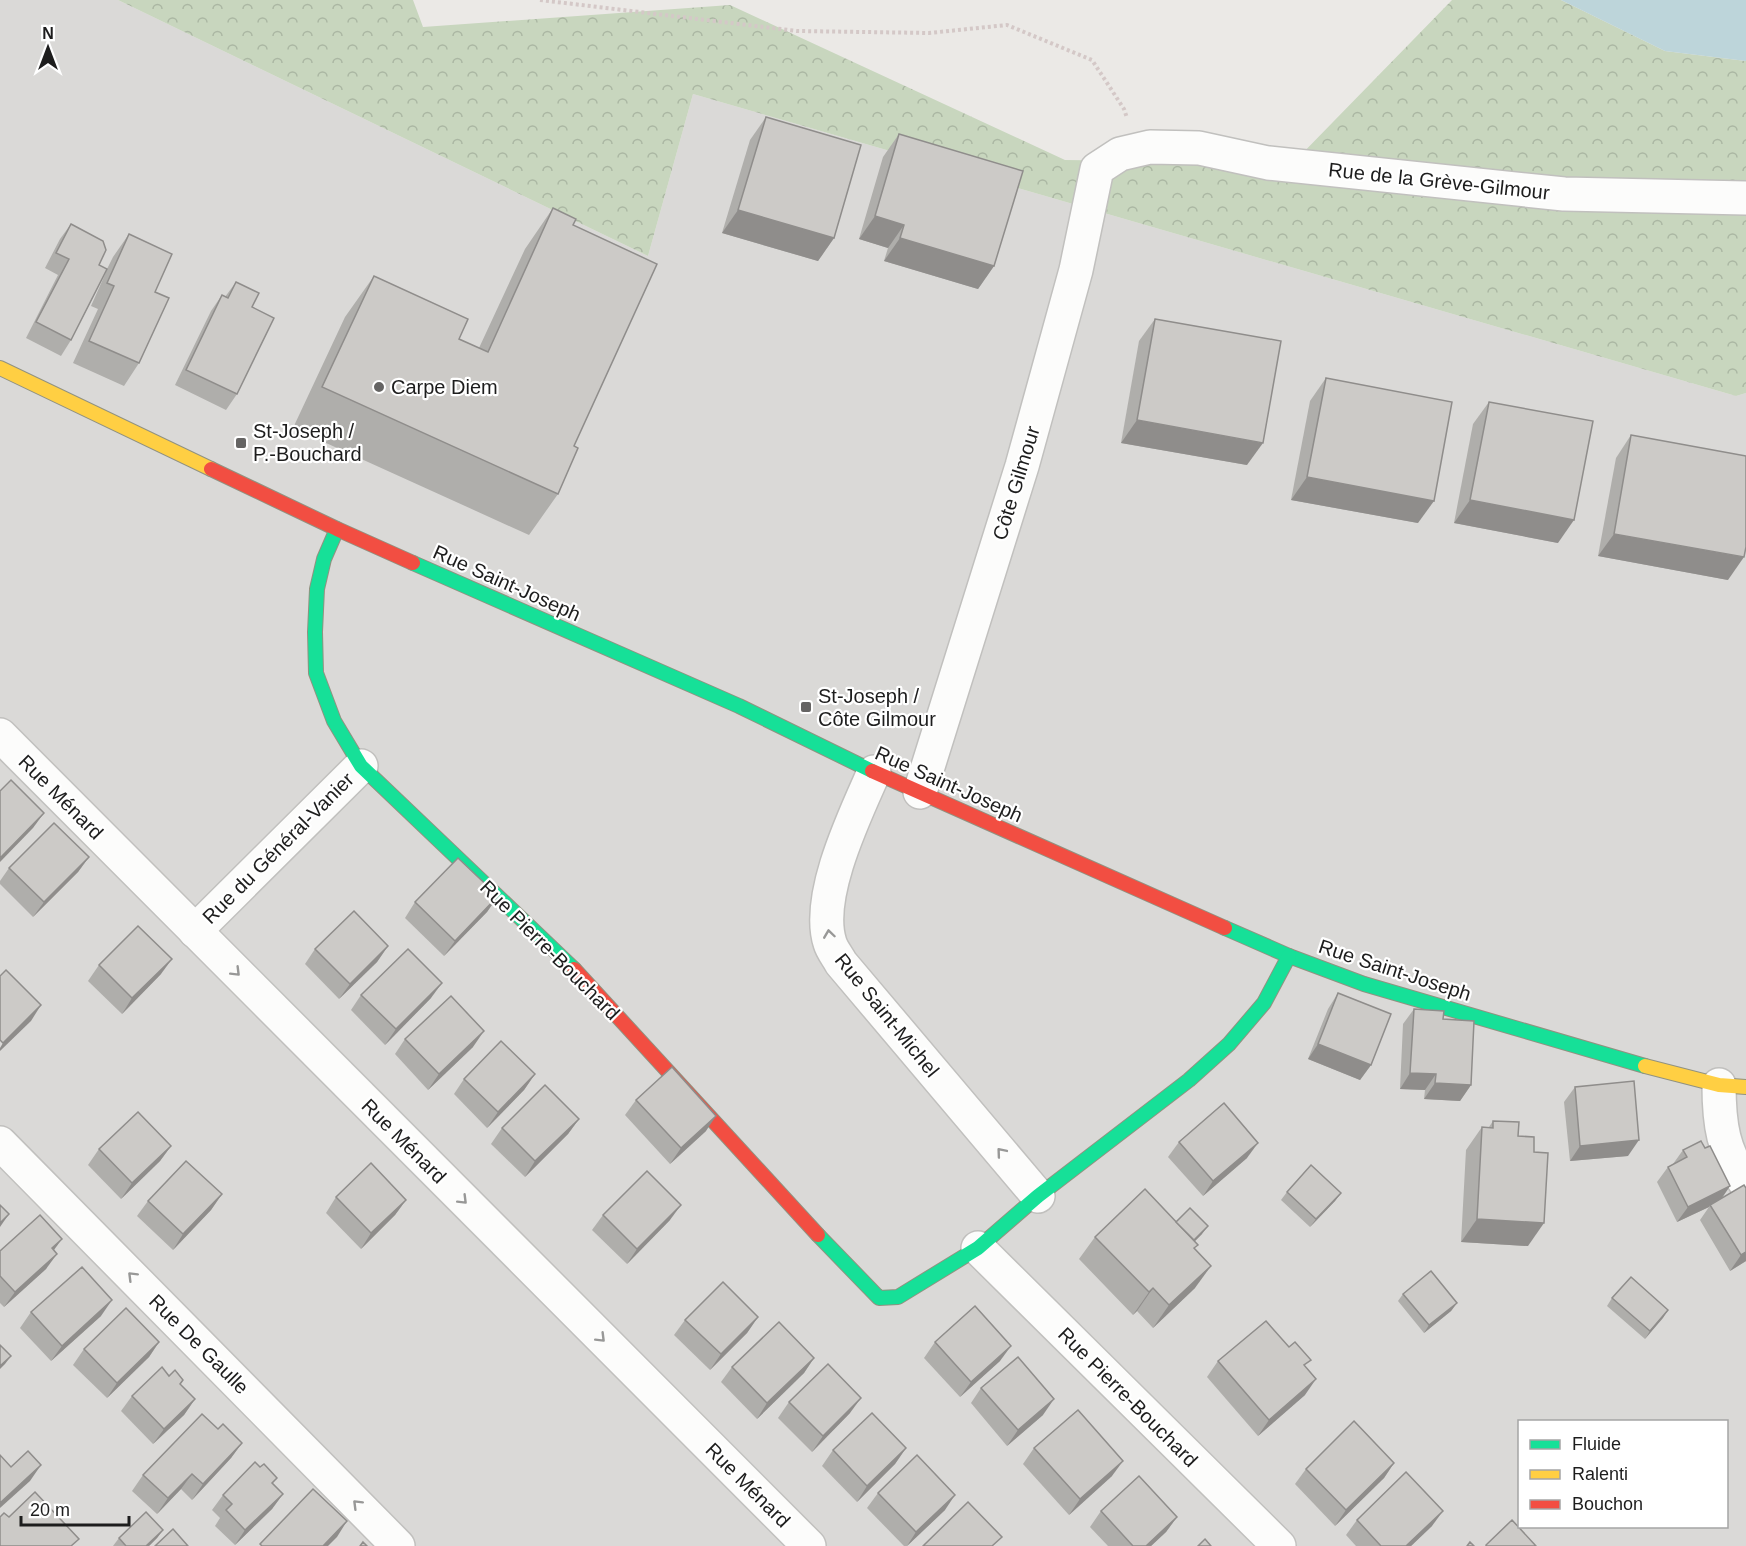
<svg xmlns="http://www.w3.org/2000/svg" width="1746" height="1546" font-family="Helvetica,sans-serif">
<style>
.residential{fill:#dad9d7;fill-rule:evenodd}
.forest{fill:url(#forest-crowns)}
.water{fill:#bdd5da}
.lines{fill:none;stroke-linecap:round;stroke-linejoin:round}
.street-casing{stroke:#c1c0be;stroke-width:36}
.fast-casing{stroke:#919280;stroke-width:16}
.slow-casing{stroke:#919280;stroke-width:16}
.jam-casing{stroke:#919280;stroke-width:16}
.path{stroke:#d4c8c7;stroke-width:4;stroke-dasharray:3 3;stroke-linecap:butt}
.street{stroke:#fcfcfb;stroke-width:33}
.fast{stroke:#16e098;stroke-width:14}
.slow{stroke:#ffcf43;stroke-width:14}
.jam{stroke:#f24e42;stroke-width:14}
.wall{fill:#afaeab}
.shaded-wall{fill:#8f8d8b}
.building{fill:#cccac7;stroke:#8f8d8b;stroke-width:1.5}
.oneway{stroke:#989897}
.poi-dot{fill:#656463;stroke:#fff;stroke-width:2}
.labels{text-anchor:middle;stroke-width:4.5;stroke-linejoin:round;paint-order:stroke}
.street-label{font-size:20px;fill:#1d1d1d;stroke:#fff}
.poi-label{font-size:20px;fill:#1d1d1d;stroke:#fff;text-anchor:start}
</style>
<defs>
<pattern id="forest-crowns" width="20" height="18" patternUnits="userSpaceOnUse" patternTransform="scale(1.5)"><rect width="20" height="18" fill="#c8d6be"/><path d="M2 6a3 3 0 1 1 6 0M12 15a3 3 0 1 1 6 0" fill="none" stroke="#abb7a3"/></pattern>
</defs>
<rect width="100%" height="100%" fill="#ebe9e6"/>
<path class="residential" d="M0,0H118L648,256L693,94L1736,396L1746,393V1546H0ZM1520,1422H1726V1526H1520Z"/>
<polygon class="forest" points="118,0 413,0 423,27 730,5 1065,160 1293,163 1452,0 1561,0 1665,51 1746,61 1746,393 1736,396 693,94 648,256"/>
<polygon class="water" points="1561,0 1746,0 1746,61 1665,51"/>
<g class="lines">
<defs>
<g id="street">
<polyline points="0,735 809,1546"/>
<path d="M874,772C855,815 815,897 830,943C832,950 838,957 841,963L1038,1196"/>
<polyline points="920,792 1022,466 1076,270 1097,169 1120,154 1150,147 1199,148 1268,163 1564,194 1746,198"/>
<polyline points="195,931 361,766"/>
<path d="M1719,1085C1719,1125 1723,1151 1746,1184"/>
<polyline points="0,1143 398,1546"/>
<polyline points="978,1248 1279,1546"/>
</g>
<g id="fast">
<polyline points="337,529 324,559 317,589 315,632 316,673 334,721 361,766 574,969"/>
<polyline points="413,563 739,706 872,771"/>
<polyline points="1225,928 1289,956 1364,984 1645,1066"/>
<polyline points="818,1235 879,1298 898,1297 978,1248 1038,1196 1189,1080 1229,1044 1264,1003 1289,956"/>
</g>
<g id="slow">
<polyline points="0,368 211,469"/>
<polyline points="1645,1066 1719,1085 1746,1087"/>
</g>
<g id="jam">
<polyline points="211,469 337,529 413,563"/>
<polyline points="872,771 1225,928"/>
<polyline points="574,969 818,1235"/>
</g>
</defs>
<use href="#street" class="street-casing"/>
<use href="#fast" class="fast-casing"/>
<use href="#slow" class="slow-casing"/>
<use href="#jam" class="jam-casing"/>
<polyline class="path" points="540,0 797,31 929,33 1007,25 1092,60 1124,109 1127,118"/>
<use href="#street" class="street"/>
<use href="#fast" class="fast"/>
<use href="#slow" class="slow"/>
<use href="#jam" class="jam"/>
</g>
<g class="wall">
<polygon points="766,117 834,238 818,261 722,233 750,140"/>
<polygon points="899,134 994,266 978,289 884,261 888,248 859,239 883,157"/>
<polygon points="553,208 574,446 558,494 529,535 293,428 345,317 374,276 459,339 479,348 525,249"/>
<polygon points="71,224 99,265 107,269 113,257 129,234 155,292 139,363 124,386 73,363 98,309 91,306 107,270 71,340 61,356 26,338 58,275 45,268 60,239"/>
<polygon points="236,282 252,307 237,394 226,410 175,385 211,311 222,295 225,297"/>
<polygon points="1155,319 1247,465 1121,443 1139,341"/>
<polygon points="1326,378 1418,523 1291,500 1310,401"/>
<polygon points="1489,402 1558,543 1454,523 1473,424"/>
<polygon points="1631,435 1728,580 1598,556 1616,458"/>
<polygon points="89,857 78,872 33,917 0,884 0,881 9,868"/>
<polygon points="498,896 487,912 444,956 405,918 415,902"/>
<polygon points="388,946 377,962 339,999 305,964 315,949"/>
<polygon points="99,965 161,974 122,1014 88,981"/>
<polygon points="1338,993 1371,1065 1360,1080 1308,1059 1328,1009"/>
<polygon points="361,995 431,998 385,1045 351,1010"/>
<polygon points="1414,1009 1471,1085 1460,1101 1424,1099 1425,1090 1400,1089 1403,1024"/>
<polygon points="405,1039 473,1047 428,1090 395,1054"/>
<polygon points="535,1074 524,1090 487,1128 454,1094 464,1079"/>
<polygon points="1575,1087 1628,1156 1570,1161 1564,1102"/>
<polygon points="636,1100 706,1131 670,1164 625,1115"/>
<polygon points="579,1119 568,1134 525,1177 491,1144 502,1128"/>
<polygon points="1493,1121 1518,1136 1528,1246 1461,1242 1466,1150 1482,1127 1489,1127"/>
<polygon points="1179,1142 1247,1158 1203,1196 1168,1157"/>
<polygon points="171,1146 160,1161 121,1199 88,1165 99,1149"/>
<polygon points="1705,1148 1730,1186 1722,1198 1746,1261 1730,1271 1700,1220 1709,1207 1677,1222 1657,1182 1668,1167 1673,1164 1683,1150"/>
<polygon points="1287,1192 1341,1193 1335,1201 1310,1227 1281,1200"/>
<polygon points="222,1194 211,1210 173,1250 137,1216 148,1201"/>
<polygon points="336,1197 406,1200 395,1215 361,1249 326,1213"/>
<polygon points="603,1215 670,1220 627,1264 592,1230"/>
<polygon points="1176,1222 1202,1234 1195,1241 1195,1288 1153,1328 1137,1311 1133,1315 1079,1259 1095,1237"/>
<polygon points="54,1250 46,1269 4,1307 0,1303 0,1251"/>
<polygon points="1403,1294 1457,1303 1451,1311 1424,1333 1398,1301"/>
<polygon points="1612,1298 1668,1310 1645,1339 1607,1306"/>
<polygon points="31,1312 101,1316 51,1361 20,1328"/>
<polygon points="758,1317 747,1333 710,1370 674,1335 685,1320"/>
<polygon points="159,1342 149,1357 107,1398 73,1365 84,1349"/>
<polygon points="935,1342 1000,1361 960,1397 924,1358"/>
<polygon points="814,1358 804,1373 757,1419 721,1382 732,1367"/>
<polygon points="1218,1361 1306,1367 1305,1395 1258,1436 1207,1377"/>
<polygon points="169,1376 180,1384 195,1399 184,1415 153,1444 121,1411 132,1396"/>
<polygon points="981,1388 1043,1415 1007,1446 971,1403"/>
<polygon points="789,1402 850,1413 812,1452 778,1418"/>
<polygon points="218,1429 242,1443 231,1458 192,1500 181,1489 157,1514 132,1491 143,1475"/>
<polygon points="906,1448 895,1464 857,1502 822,1466 833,1450"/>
<polygon points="1034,1448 1112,1476 1069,1515 1023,1464"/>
<polygon points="1394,1463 1384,1478 1335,1526 1295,1484 1306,1469"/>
<polygon points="260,1467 277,1478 273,1483 283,1494 272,1509 235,1545 215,1526 220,1518 212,1510 223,1495"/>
<polygon points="878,1493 945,1510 907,1546 904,1546 867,1508"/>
<polygon points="1101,1511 1177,1517 1166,1532 1151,1546 1108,1546 1090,1527"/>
<polygon points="1357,1520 1432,1526 1411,1546 1356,1546 1346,1535"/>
<polygon points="163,1530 157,1538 149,1546 113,1546 119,1538"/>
</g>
<g class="shaded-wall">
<polygon points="738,210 834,238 818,261 722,233"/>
<polygon points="875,216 904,225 888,248 859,239"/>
<polygon points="900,238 994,266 978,289 884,261"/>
<polygon points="1137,420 1263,443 1247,465 1121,443"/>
<polygon points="1307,477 1434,501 1418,523 1291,500"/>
<polygon points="1470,500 1574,520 1558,543 1454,523"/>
<polygon points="1614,534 1744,557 1728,580 1598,556"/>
<polygon points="44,813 33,828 0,862 0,858"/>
<polygon points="89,857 78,872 33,917 44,902"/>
<polygon points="498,896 487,912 444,956 455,941"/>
<polygon points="388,946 377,962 339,999 350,984"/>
<polygon points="172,959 161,974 122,1014 132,998"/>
<polygon points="442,983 431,998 385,1045 396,1029"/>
<polygon points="41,1005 31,1021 0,1051 0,1048 3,1043"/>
<polygon points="484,1031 473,1047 428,1090 439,1074"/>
<polygon points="1318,1044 1371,1065 1360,1080 1308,1059"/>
<polygon points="1410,1073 1436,1074 1425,1090 1400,1089"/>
<polygon points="535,1074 524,1090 487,1128 498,1112"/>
<polygon points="1435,1083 1471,1085 1460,1101 1424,1099"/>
<polygon points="716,1116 706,1131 670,1164 681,1148"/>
<polygon points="579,1119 568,1134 525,1177 535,1161"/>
<polygon points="1639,1140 1628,1156 1570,1161 1580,1146"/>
<polygon points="1258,1143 1247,1158 1203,1196 1213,1181"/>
<polygon points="171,1146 160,1161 121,1199 132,1183"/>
<polygon points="1730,1186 1719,1202 1710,1205 1709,1207 1677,1222 1688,1207"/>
<polygon points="1341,1193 1335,1201 1310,1227 1316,1219"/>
<polygon points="222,1194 211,1210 173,1250 183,1234"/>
<polygon points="406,1200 395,1215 361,1249 371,1233"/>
<polygon points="681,1205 670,1220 627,1264 637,1249"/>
<polygon points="9,1214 0,1227 0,1223"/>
<polygon points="1477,1219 1544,1223 1528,1246 1461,1242"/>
<polygon points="1208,1226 1202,1234 1183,1253 1188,1245"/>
<polygon points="62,1239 51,1254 52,1248"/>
<polygon points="1746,1252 1746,1261 1730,1271 1741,1255"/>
<polygon points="57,1254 46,1269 4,1307 15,1292"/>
<polygon points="1211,1266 1195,1288 1153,1328 1169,1305"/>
<polygon points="1153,1288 1137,1311 1133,1315 1149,1292"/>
<polygon points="112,1300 101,1316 51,1361 62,1346"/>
<polygon points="1457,1303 1451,1311 1424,1333 1429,1325"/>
<polygon points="1668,1310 1663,1318 1645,1339 1650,1331"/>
<polygon points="758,1317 747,1333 710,1370 721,1354"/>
<polygon points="159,1342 149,1357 107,1398 117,1383"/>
<polygon points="1011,1346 1000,1361 960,1397 971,1382"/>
<polygon points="11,1356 5,1364 0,1369 0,1366"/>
<polygon points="814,1358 804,1373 757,1419 767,1403"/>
<polygon points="1316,1379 1305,1395 1258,1436 1269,1420"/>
<polygon points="861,1398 850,1413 812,1452 823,1436"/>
<polygon points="195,1399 184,1415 153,1444 164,1429"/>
<polygon points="1054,1399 1043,1415 1007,1446 1018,1430"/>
<polygon points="242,1443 231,1458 192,1500 203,1484"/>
<polygon points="906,1448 895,1464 857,1502 867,1486"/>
<polygon points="1123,1461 1112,1476 1069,1515 1080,1499"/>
<polygon points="1394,1463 1384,1478 1335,1526 1346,1510"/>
<polygon points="41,1465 30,1481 0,1508 0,1503"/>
<polygon points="192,1474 181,1489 157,1514 168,1498"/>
<polygon points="283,1494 272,1509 235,1545 245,1530"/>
<polygon points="955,1495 945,1510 907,1546 916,1532"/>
<polygon points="1443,1511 1432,1526 1411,1546 1406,1546"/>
<polygon points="1177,1517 1166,1532 1151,1546 1146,1546"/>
<polygon points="347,1521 337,1537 328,1546 323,1546"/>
<polygon points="163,1530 157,1538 149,1546 146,1546"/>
</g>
<g class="building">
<polygon points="766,117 861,145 834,238 738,210"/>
<polygon points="899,134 1023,171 994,266 900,238 904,225 875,216"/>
<polygon points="553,208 576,219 573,225 657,264 574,446 578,448 558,494 322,387 374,276 468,319 459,339 488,352"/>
<polygon points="71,224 103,241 106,250 99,265 107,269 71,340 36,322 69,259 56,253"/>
<polygon points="129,234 172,254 155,292 169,298 139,363 89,341 114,286 107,283"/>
<polygon points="236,282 259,293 252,307 274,318 237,394 186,370 222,295 228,298"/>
<polygon points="1155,319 1281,341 1263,443 1137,420"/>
<polygon points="1326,378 1452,402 1434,501 1307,477"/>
<polygon points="1489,402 1593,421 1574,520 1470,500"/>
<polygon points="1631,435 1746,456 1746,547 1744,557 1614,534"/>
<polygon points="11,780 44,813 0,858 0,791"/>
<polygon points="54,823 89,857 44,902 9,868"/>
<polygon points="458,858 498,896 455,941 415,902"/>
<polygon points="354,911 388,946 350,984 315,949"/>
<polygon points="138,926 172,959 132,998 99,965"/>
<polygon points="408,949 442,983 396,1029 361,995"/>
<polygon points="6,970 41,1005 3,1043 0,1040 0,976"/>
<polygon points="1338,993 1391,1014 1371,1065 1318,1044"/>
<polygon points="451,996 484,1031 439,1074 405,1039"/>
<polygon points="1414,1009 1444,1011 1443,1019 1474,1021 1471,1085 1435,1083 1436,1074 1410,1073"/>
<polygon points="501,1041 535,1074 498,1112 464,1079"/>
<polygon points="672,1067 716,1116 681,1148 636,1100"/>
<polygon points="1634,1081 1639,1140 1580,1146 1575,1087"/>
<polygon points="545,1085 579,1119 535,1161 502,1128"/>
<polygon points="1224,1103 1258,1143 1213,1181 1179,1142"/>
<polygon points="138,1112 171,1146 132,1183 99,1149"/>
<polygon points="1493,1121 1519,1122 1518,1136 1534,1137 1534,1152 1548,1153 1544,1223 1477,1219 1482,1127 1493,1128"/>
<polygon points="1701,1141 1705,1148 1710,1146 1730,1186 1688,1207 1668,1167 1687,1157 1683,1150"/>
<polygon points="186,1161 222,1194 183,1234 148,1201"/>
<polygon points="371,1163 406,1200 371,1233 336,1197"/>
<polygon points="1311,1165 1341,1193 1316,1219 1287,1192"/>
<polygon points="647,1171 681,1205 637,1249 603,1215"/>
<polygon points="1744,1185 1746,1188 1746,1252 1741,1255 1710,1205"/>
<polygon points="1145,1189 1198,1245 1194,1248 1211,1266 1169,1305 1153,1288 1149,1292 1095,1237"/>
<polygon points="0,1205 9,1214 0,1223"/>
<polygon points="1190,1208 1208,1226 1194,1240 1176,1222"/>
<polygon points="40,1215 62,1239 52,1248 57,1254 15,1292 0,1276 0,1251"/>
<polygon points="82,1267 112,1300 62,1346 31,1312"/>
<polygon points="1431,1271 1457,1303 1429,1325 1403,1294"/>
<polygon points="1631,1277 1668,1310 1650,1331 1612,1298"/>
<polygon points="723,1282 758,1317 721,1354 685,1320"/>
<polygon points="975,1306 1011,1346 971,1382 935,1342"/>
<polygon points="126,1308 159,1342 117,1383 84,1349"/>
<polygon points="1266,1321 1289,1347 1295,1342 1311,1360 1304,1365 1316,1379 1269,1420 1218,1361"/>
<polygon points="779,1322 814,1358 767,1403 732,1367"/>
<polygon points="0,1345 11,1356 0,1366"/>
<polygon points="1018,1357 1054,1399 1018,1430 981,1388"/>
<polygon points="828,1364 861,1398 823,1436 789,1402"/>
<polygon points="162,1367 169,1376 175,1370 183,1380 180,1384 195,1399 164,1429 132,1396"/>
<polygon points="1078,1410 1123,1461 1080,1499 1034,1448"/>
<polygon points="872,1413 906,1448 867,1486 833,1450"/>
<polygon points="202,1414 218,1429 223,1424 242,1443 203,1484 192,1474 168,1498 143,1475"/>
<polygon points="1354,1421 1394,1463 1346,1510 1306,1469"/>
<polygon points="28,1451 41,1465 0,1503 0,1455 11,1467"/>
<polygon points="917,1455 955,1495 916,1532 878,1493"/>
<polygon points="255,1462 260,1467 264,1464 277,1478 272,1483 283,1494 245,1530 226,1510 232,1504 223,1495"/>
<polygon points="1406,1472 1443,1511 1406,1546 1381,1546 1357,1520"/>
<polygon points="1139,1476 1177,1517 1146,1546 1133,1546 1101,1511"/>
<polygon points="313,1489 347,1521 323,1546 262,1546 260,1544"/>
<polygon points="35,1492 79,1539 71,1546 0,1546 0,1517 4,1513 9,1517"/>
<polygon points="968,1502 1002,1537 992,1546 923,1546"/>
<polygon points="146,1512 163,1530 146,1546 126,1546 119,1538"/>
<polygon points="1512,1520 1536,1546 1486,1546 1486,1545"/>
<polygon points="173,1529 188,1546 155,1546"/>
<polygon points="1205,1539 1211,1546 1198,1546"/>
<polygon points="363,1542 367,1546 360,1546"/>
<polygon points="1470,1542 1474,1546 1467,1546"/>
</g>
<defs><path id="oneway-chevron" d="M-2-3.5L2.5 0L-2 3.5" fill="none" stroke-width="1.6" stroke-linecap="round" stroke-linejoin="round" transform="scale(1.5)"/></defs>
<g class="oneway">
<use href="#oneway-chevron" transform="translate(829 934) rotate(-98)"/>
<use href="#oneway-chevron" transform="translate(236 972) rotate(45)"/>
<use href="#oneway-chevron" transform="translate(1001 1152) rotate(-130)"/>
<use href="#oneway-chevron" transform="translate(463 1200) rotate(45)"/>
<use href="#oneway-chevron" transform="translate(132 1276) rotate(-135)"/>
<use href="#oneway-chevron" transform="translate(601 1338) rotate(45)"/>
<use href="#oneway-chevron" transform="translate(357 1504) rotate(-135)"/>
</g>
<g class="poi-dot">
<circle cx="379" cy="387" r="6"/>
<rect x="235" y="437" width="12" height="12" rx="3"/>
<rect x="800" y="701" width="12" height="12" rx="3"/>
</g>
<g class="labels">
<g class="street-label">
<text transform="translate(1439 181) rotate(6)" y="7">Rue de la Grève-Gilmour</text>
<text transform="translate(1016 483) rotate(-73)" y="7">Côte Gilmour</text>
<text transform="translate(507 583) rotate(24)" y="7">Rue Saint-Joseph</text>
<text transform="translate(949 784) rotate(24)" y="7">Rue Saint-Joseph</text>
<text transform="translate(61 797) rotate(45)" y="7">Rue Ménard</text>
<text transform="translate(278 848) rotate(-45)" y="7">Rue du Général-Vanier</text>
<text transform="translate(550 950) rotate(45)" y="7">Rue Pierre-Bouchard</text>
<text transform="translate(1395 970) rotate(18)" y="7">Rue Saint-Joseph</text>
<text transform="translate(887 1015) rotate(51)" y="7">Rue Saint-Michel</text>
<text transform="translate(404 1141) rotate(45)" y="7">Rue Ménard</text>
<text transform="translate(199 1344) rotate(45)" y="7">Rue De Gaulle</text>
<text transform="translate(1128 1397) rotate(45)" y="7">Rue Pierre-Bouchard</text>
<text transform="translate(748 1485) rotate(45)" y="7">Rue Ménard</text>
</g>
<g class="poi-label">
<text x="391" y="394">Carpe Diem</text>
<text x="253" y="438">St-Joseph /<tspan x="253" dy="23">P.-Bouchard</tspan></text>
<text x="818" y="703">St-Joseph /<tspan x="818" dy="23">Côte Gilmour</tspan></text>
</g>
</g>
<rect x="1518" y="1420" width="210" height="108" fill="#ffffff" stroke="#a5a5a5" stroke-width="1.5"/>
<rect x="1530" y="1440" width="30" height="9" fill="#16e098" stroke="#a5a5a5" stroke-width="1.5"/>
<text x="1572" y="1450" font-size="18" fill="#1d1d1d">Fluide</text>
<rect x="1530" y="1470" width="30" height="9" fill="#ffcf43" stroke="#a5a5a5" stroke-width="1.5"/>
<text x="1572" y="1480" font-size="18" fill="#1d1d1d">Ralenti</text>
<rect x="1530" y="1500" width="30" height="9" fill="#f24e42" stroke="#a5a5a5" stroke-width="1.5"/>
<text x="1572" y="1510" font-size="18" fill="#1d1d1d">Bouchon</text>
<g transform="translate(48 48)" stroke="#ffffff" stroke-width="4.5" paint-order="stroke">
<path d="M0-4.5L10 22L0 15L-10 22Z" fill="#1d1d1d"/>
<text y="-9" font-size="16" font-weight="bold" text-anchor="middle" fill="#1d1d1d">N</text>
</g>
<path d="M21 1516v9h108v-9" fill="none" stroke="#1d1d1d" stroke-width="3"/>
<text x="30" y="1516" font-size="18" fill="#1d1d1d" stroke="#ffffff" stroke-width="4.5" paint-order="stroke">20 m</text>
</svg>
